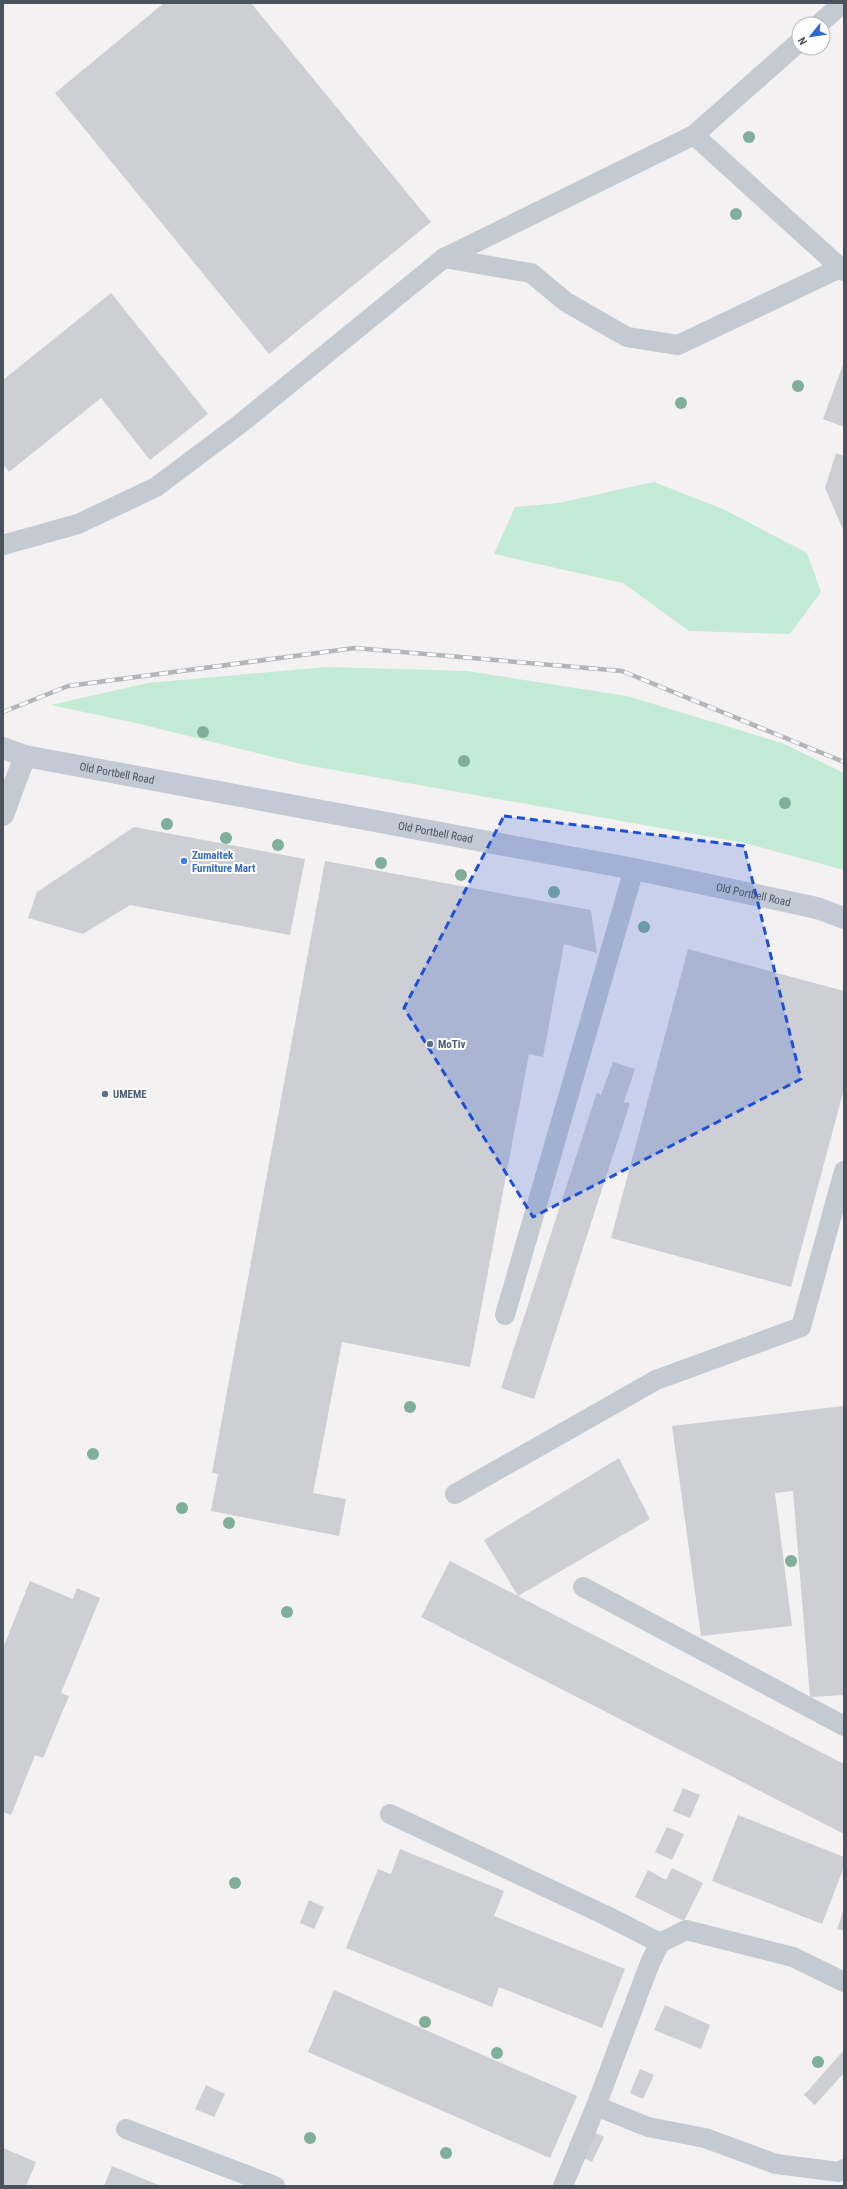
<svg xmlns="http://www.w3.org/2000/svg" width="847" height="2189" font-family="'Roboto Condensed',sans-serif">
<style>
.green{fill:#c4ebd6}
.building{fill:#cecfd4}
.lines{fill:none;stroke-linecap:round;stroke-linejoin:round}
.service{stroke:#c3cad1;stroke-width:20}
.minor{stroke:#c3cad1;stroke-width:22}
.secondary{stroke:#c3cad5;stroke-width:22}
.rail-casing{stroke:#b3b5ba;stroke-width:4.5}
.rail{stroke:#fff;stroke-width:3;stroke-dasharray:9;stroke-linecap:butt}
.tree{fill:#7fae9a}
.marked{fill:#1d4ed8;fill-opacity:0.2;stroke:#1d4ed8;stroke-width:3;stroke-dasharray:8 5;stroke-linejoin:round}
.shop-dot{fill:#3f7fe0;stroke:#fff;stroke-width:1.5}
.service-dot{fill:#5c6f8a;stroke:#fff;stroke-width:1.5}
.labels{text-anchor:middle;stroke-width:4;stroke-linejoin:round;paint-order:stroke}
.street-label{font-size:11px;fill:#4a525c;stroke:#fff}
.shop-label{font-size:11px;font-weight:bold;fill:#366cbe;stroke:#fff;text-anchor:start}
.service-label{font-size:11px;font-weight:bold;fill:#4e5e75;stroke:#fff;text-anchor:start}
</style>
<rect width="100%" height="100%" fill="#f3f1f1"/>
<g class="green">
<polygon points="654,482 725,510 807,553 821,592 790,634 689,631 623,583 494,554 515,507 558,503"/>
<polygon points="326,667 467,671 627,696 782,743 844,773 844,870 745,843 301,764 140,724 51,705 148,683"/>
</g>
<g class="building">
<polygon points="164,3 251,3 431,222 269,354 55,93"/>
<polygon points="111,293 208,414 150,460 101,398 9,472 3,464 3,380"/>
<polygon points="844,362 844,427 823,419"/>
<polygon points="836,453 844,456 844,532 825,488"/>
<polygon points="134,827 305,859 290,935 130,905 83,934 28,918 37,892"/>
<polygon points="325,861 591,910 597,953 564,944 543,1057 529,1054 470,1367 342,1342 313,1493 346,1499 339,1536 211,1511 218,1474 212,1473"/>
<polygon points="688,949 844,991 844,1089 791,1287 611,1238"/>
<polygon points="613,1062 635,1069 624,1102 630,1103 534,1399 501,1388 597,1092 601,1095"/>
<polygon points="844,1406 844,1695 810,1697 793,1491 775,1493 792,1626 701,1636 672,1426"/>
<polygon points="619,1458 650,1519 518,1596 844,1764 844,1834 421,1617 450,1561 518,1596 484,1540"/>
<polygon points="30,1581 73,1599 77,1588 100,1598 61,1693 69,1696 43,1758 35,1755 11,1815 3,1812 3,1648"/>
<polygon points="683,1788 700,1795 690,1818 673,1811"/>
<polygon points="738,1815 844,1857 844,1867 822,1924 712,1881"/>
<polygon points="667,1827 684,1834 672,1860 655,1852"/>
<polygon points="400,1849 504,1891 494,1916 625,1969 602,2028 499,1987 492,2007 346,1948 378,1869 391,1874"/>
<polygon points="672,1868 703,1883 684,1921 635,1897 648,1870 666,1880"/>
<polygon points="309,1900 324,1907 314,1929 300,1923"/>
<polygon points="844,1909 844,1931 837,1929"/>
<polygon points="334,1990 577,2096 550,2158 308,2052"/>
<polygon points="665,2005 710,2025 701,2049 654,2030"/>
<polygon points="844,2050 844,2073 815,2105 804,2095"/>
<polygon points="640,2069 654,2075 643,2099 630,2093"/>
<polygon points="206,2085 225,2094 214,2117 195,2109"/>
<polygon points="594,2132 604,2137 592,2162 582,2157"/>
<polygon points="3,2148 36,2162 26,2186 3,2186"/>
<polygon points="112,2166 161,2186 104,2186"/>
</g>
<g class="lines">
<g class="service">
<polyline points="819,24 843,3"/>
<polyline points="694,135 844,271"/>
<polyline points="444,258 531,273 566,302 627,337 678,345 840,268"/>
<polyline points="3,545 78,524 156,487 240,424 444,258 694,135 799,42"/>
<polyline points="505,1315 634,869"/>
<polyline points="455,1494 656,1380 801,1327 844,1171"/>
<polyline points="583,1587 844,1726"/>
<polyline points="390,1814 607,1916 660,1943"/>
<polyline points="596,2106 648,2127 705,2138 776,2164 839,2172 844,2169"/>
<polyline points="126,2129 275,2186"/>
<polyline points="563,2186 596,2106 650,1963 660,1943 686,1930 793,1957 844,1982"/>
</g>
<polyline class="minor" points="3,815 25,756"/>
<path class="secondary" id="s1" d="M3,748L25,756L634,869L817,908L844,918"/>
<defs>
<polyline id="rail" points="3,712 68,686 355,648 622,671 844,762"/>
</defs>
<use href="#rail" class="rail-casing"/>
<use href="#rail" class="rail"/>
</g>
<g class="tree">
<circle cx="749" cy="137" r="6"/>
<circle cx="736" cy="214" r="6"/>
<circle cx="798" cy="386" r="6"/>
<circle cx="681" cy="403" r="6"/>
<circle cx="203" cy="732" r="6"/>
<circle cx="464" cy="761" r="6"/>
<circle cx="785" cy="803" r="6"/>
<circle cx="167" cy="824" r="6"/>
<circle cx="226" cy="838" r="6"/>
<circle cx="278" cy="845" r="6"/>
<circle cx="381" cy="863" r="6"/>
<circle cx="461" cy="875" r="6"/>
<circle cx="554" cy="892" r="6"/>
<circle cx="644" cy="927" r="6"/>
<circle cx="410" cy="1407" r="6"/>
<circle cx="93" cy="1454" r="6"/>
<circle cx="182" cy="1508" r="6"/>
<circle cx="229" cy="1523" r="6"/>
<circle cx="791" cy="1561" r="6"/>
<circle cx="287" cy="1612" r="6"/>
<circle cx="235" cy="1883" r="6"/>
<circle cx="425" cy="2022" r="6"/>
<circle cx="497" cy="2053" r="6"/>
<circle cx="818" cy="2062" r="6"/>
<circle cx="310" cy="2138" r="6"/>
<circle cx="446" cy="2153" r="6"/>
</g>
<path class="marked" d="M504,816L744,846L801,1079L533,1217L404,1008Z"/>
<circle class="shop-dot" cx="184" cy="861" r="4"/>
<g class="service-dot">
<circle cx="430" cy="1044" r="4"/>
<circle cx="105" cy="1094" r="4"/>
</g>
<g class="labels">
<g class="street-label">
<text dy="4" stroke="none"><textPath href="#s1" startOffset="117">Old Portbell Road</textPath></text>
<text dy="4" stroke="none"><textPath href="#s1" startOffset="441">Old Portbell Road</textPath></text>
<text dy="4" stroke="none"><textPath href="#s1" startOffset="765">Old Portbell Road</textPath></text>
</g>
<g class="shop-label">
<text x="192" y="859">Zumaitek<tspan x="192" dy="13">Furniture Mart</tspan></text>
</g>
<g class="service-label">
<text x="438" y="1048">MoTiv</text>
<text x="113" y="1098">UMEME</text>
</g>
</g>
<rect width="847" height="2189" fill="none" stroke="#4a525c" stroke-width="8"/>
<g transform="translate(811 36) rotate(240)"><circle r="19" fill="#ffffff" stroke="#b7babe"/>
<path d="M0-3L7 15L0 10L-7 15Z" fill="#2b68d3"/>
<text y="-6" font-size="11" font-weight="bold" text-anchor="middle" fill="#4a525c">N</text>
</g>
</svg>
